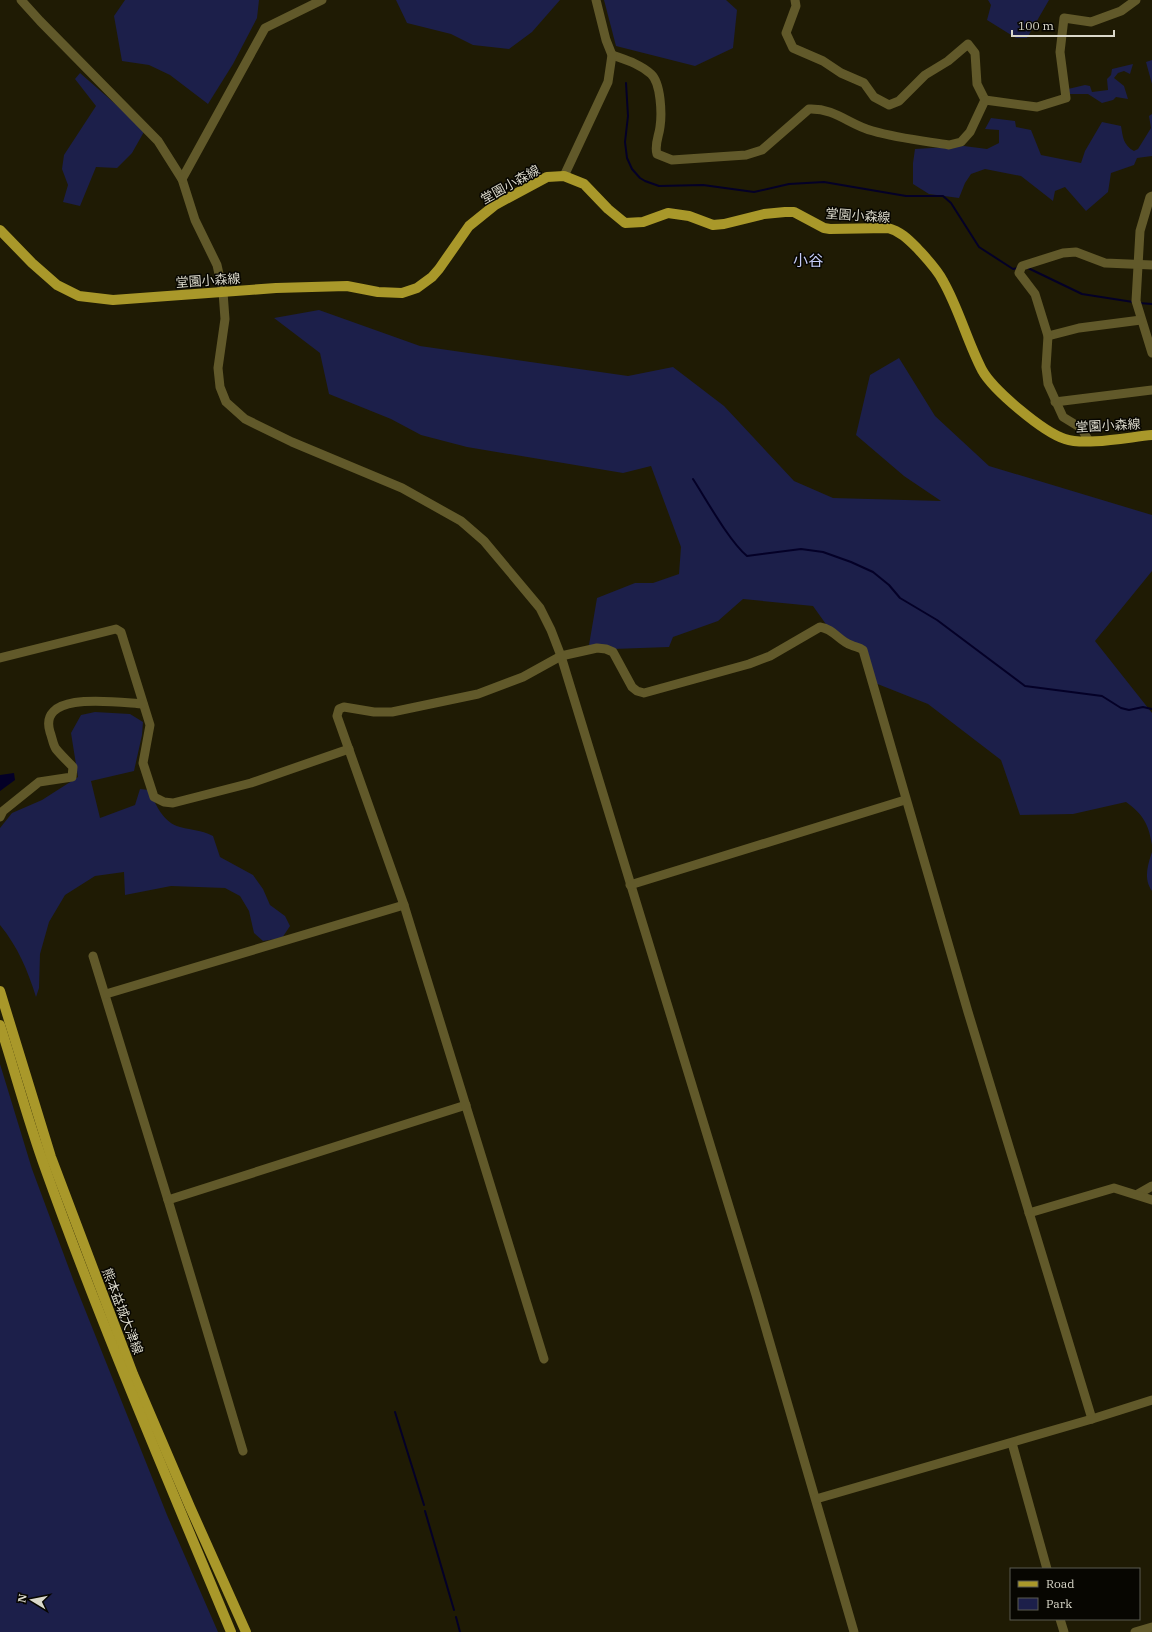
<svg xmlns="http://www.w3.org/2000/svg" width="1152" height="1632" font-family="'IBM Plex Serif','Noto Sans JP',serif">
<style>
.green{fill:#1c1f4a}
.water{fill:#040027}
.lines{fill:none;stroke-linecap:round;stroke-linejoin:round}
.stream{stroke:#040027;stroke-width:2}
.minor{stroke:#61592a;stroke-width:9}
.major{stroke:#a9982a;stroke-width:10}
.labels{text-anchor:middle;stroke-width:3;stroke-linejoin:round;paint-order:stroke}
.street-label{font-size:13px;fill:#dad8ca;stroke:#070601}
.quarter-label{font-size:15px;fill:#c5ccf7;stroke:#070601}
</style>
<rect width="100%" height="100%" fill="#1f1b04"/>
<g class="green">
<polygon points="125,0 259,0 257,18 233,64 208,104 170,75 149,65 122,61 114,16"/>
<polygon points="396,0 560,0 532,32 509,49 473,45 451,34 407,23"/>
<polygon points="604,0 726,0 737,10 733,48 695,66 616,46"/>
<polygon points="988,0 1049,0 1027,38 1016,38 987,20 991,5"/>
<polygon points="1152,60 1152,84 1146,62"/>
<polygon points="1133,64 1130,74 1124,71 1118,73 1114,78 1124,86 1128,99 1116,97 1113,100 1102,103 1088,94 1070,94 1068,89 1085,85 1090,86 1092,92 1108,90 1107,79 1111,75 1112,69"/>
<polygon points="80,73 145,130 132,153 117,168 96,167 80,206 63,202 68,185 62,169 64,155 96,106 75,79"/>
<path d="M1152,114V156L1137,158L1134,165L1111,173L1108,192L1086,211L1065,187L1055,191L1053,201L1021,176L985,169L971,174L965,183L959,198L929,194L913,184V163L915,149L964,146L987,149L999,143V130L985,129L991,118L1015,121L1016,127L1031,130L1041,155L1081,163L1085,151L1102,122L1121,126C1123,137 1123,145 1134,151L1138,149L1151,128L1149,116Z"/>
<path d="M319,310L420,346L628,376L673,367L724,406L794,481L833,498L941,501L904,476L856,435L870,375L899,358L935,416L989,466L1152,515V571L1095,641L1152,713V845C1149,825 1143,814 1126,802L1073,814L1020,815L1001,760L928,704L875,683L858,645L828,627L813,606L743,599L718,621L673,637L669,647L613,649L600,645H589L597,598L635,583H653L679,574L681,547L651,466L623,473L467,447L421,435L391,419L329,394L320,353L274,318Z"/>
<path d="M95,712L130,714L143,722L142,735L134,771L91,781L100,818L135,805L140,789L149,790C155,803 163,823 180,827C194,831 199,829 213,836L220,857L253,875L263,889L270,905L285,916L290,926L282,938L263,941L254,933L249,911L240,896L225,888L171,886L125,895L124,872L95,876L65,895L49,922L40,954L39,988L36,997C28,971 18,947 0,925V828L12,813L42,800L78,777L71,733L81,715Z"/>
<path d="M1152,852V891C1143,879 1148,864 1152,852Z"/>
<polygon points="0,1064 32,1169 74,1282 167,1515 218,1632 0,1632"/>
</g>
<polygon class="water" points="14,773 15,780 0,791 0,775"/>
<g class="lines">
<g class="stream">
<polyline points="626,83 628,116 625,142 627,158 632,169 640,178 645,181 659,186 703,185 754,192 789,184 824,182 906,196 943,196 951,203 979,247 1013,269 1018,268"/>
<polyline points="1028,268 1082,294 1133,302"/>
<polyline points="1139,303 1152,304"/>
<path d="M693,479C706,499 729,541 747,556L801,549L823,552L851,562L873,572L889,585L900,598L937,620L1025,686L1102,696L1121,708L1129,710L1143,707L1152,709"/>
<polyline points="395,1412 424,1505"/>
<polyline points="425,1511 454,1610"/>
<polyline points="456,1617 460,1632"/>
</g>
<g class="minor">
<polyline points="21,0 40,21 158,141 182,179 195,220 217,265 223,292 225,319 218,368 220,387 226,402 245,419 292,442 402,488 461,521 484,541 540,608 551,630 561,656 756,1295 854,1632"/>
<polyline points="795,0 796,6 786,33 793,48 823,61 841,73 864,83 874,97 889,105 899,101 925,75 948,61 968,44 975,53 977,84 985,100"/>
<path d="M612,55C626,60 640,64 651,74C661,83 662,114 660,127C659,136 654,145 657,154L672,160L746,155L762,150L809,109C836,108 849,125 873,131C897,138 924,141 949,145L961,142L970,132L985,100"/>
<polyline points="985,100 1037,107 1066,98 1060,52 1064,18 1091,22 1121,11 1136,0"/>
<polyline points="564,176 608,82 612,55 606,40 596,0"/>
<polyline points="182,179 265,28 322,0"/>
<polyline points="1152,196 1150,197 1140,231 1136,301 1152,353"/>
<polyline points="1048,336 1079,328 1141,320"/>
<polyline points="1055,402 1152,390"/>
<polyline points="1089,441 1081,428 1063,417 1048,384 1046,367 1048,336 1035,294 1019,273 1022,266 1063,253 1076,252 1105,263 1152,265"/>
<polyline points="0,658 116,629 121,632 150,725 143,763 154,797 164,802 173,803 251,783 349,749"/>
<path d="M0,817L3,811L39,782L72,777L73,767C67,761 61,755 56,749C53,745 52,737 50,732C37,689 121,703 143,704"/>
<polyline points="630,885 905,800"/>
<polyline points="93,956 168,1200 243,1451"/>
<polyline points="106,994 404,905"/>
<polyline points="1138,1194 1152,1186"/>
<polyline points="168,1200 466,1105"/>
<polyline points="1029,1213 1114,1188 1152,1200"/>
<path d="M544,1359L404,905L337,716L339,709L344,707L374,712H392L478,694L523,677L561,656L597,648L606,649L613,652L632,687L637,691L644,693L749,664L770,656L820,627C834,629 839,641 851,645C855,647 859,647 863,650L968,1012L1092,1419"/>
<polyline points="1012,1443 1047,1569"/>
<polyline points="816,1499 1092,1419 1152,1400"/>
<polyline points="1060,1619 1064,1632"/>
<polyline points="1135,1632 1152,1627"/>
</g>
<g class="major">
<path d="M0,230L32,263L57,285L79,296L113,300L276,288L347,286L378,292L402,293L417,288L432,277L439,269L469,226L495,205L547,177L564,176L584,184L608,209L625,223L643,222L668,213L689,216L713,225L724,224L764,214L785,212H794L824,228L830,229L888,228C900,231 908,239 917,248C926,258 937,269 943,281C959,309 967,341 982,370C993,390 1043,432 1065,439C1085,446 1129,437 1152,435"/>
<polyline points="0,991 51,1157 133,1374 190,1507 246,1632"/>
<path d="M0,1025C15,1072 28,1121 45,1168C101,1325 167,1478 231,1632"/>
</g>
</g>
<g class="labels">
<g class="street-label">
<text transform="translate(510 184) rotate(-29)" y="5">堂園小森線</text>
<text transform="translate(858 215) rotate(4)" y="5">堂園小森線</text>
<text transform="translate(208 280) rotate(-4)" y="5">堂園小森線</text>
<text transform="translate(1108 425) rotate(-3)" y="5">堂園小森線</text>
<text transform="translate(123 1311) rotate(69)" y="5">熊本益城大津線</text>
</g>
<g class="quarter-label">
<text x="808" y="266">小谷</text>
</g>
</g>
<rect x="1010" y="1568" width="130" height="52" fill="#070601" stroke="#5b5a51"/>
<rect x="1018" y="1581" width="20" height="6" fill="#a9982a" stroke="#5b5a51"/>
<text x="1046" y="1588" font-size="12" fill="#dad8ca">Road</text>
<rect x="1018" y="1598" width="20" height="12" fill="#1c1f4a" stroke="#5b5a51"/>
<text x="1046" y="1608" font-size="12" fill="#dad8ca">Park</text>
<g transform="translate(32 1600) rotate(280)" stroke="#070601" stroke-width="3" paint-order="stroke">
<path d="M0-3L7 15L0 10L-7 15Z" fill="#dad8ca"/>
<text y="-6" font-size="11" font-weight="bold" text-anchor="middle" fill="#dad8ca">N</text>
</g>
<path d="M1012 30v6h102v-6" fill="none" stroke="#dad8ca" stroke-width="2"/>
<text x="1018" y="30" font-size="12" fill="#dad8ca" stroke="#070601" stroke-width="3" paint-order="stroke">100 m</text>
</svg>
